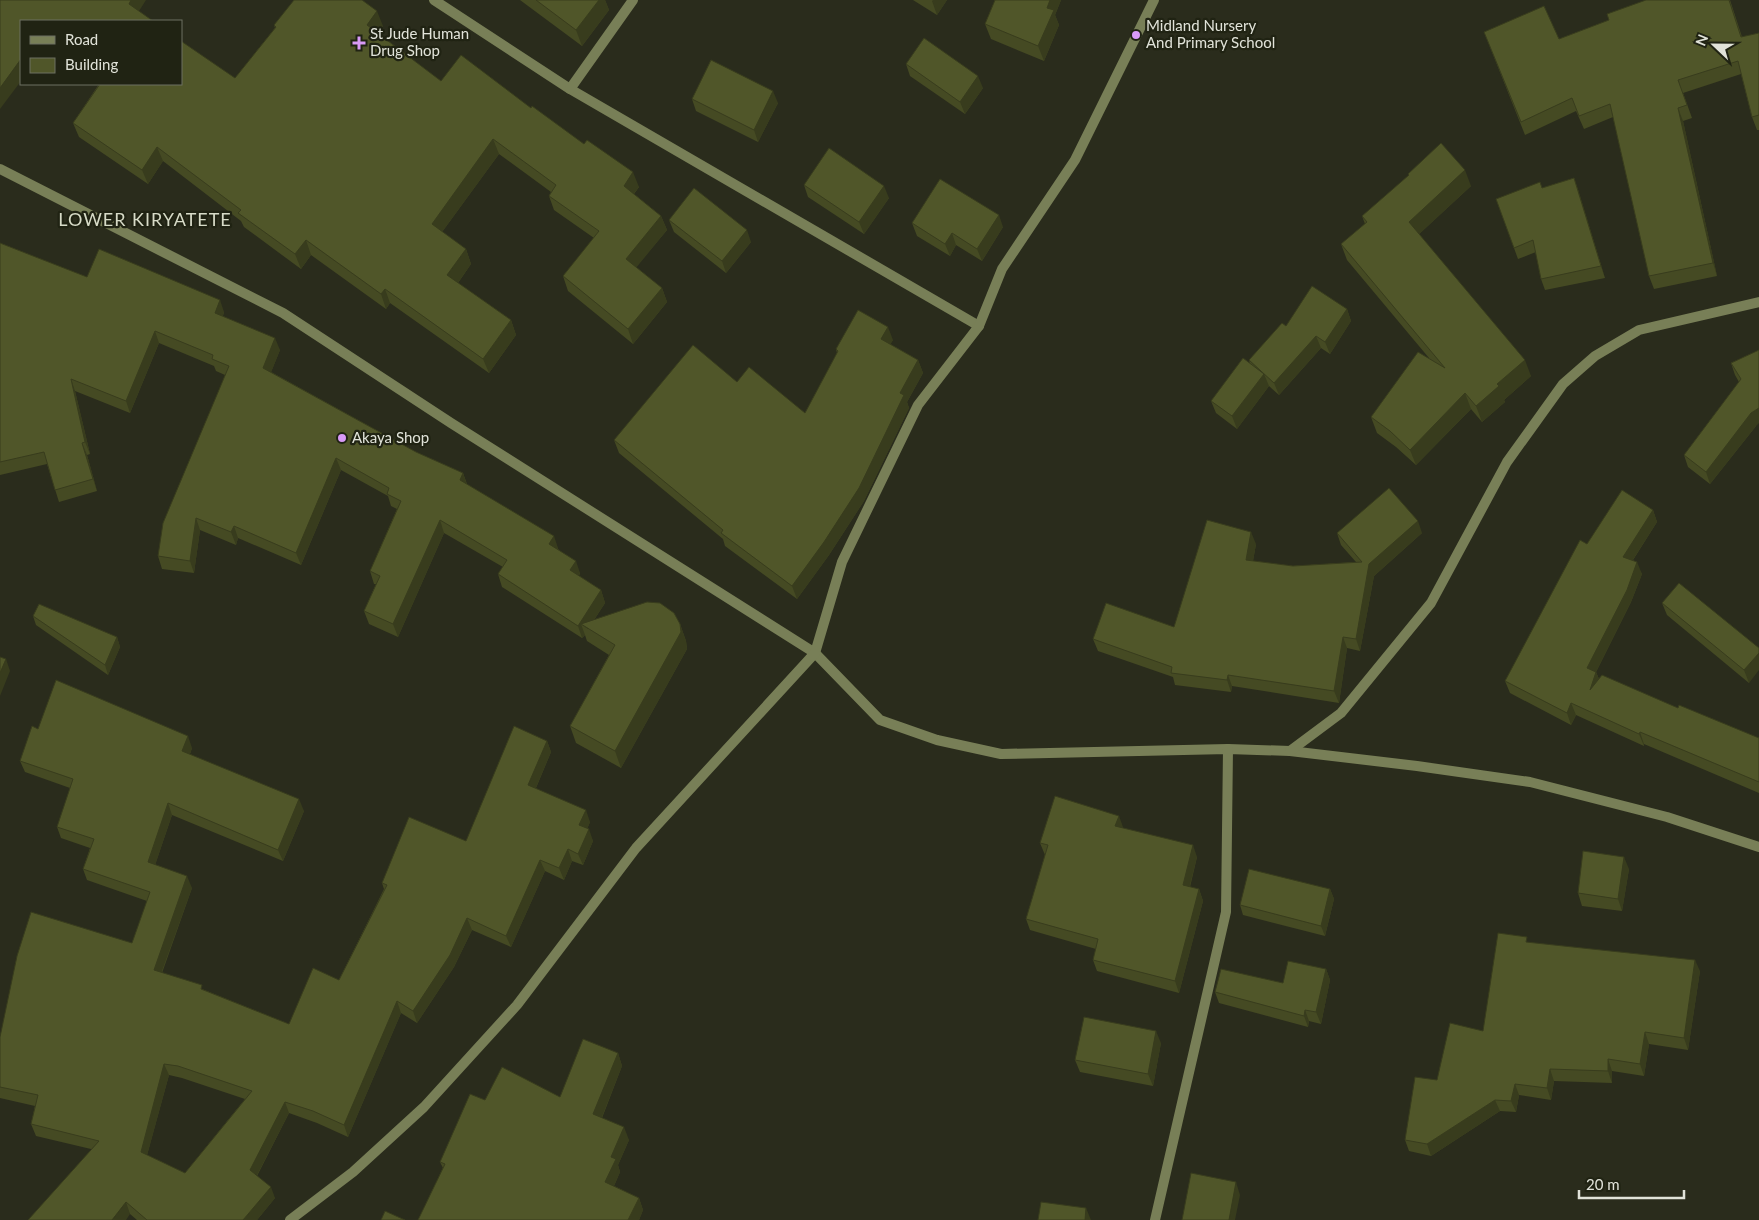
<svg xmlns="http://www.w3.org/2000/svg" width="1759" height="1220" font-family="Lato,sans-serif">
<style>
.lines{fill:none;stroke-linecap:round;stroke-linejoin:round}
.street{stroke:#787f57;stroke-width:10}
.wall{fill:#454a23;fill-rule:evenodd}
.shaded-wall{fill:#383c1d}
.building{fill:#505629;stroke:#383c1d;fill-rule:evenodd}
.poi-dot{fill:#d99af7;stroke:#202313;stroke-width:2}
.labels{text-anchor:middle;stroke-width:4.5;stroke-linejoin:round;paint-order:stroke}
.poi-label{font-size:15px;fill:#e1e3d9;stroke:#202313;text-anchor:start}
.quarter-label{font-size:18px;letter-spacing:1px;fill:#d7dbc7;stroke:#202313}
</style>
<rect width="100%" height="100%" fill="#2a2c1c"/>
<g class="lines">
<g class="street">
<polyline points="434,0 570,89 979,326"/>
<polyline points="570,89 633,0"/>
<polyline points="0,169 283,313 451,423 815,653 880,720 937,740 1001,754 1228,749 1290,751 1417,766 1530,782 1667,817 1759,847"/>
<polyline points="1290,751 1341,713 1431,603 1507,462 1563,384 1595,356 1639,330 1759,302"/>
<polyline points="290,1220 353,1172 424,1107 517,1005 636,848 815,653 842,562 918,405 979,326 1002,269 1075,160 1154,0"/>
<polyline points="1155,1220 1226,912 1228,749"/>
</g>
</g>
<g class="wall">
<polygon points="520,0 605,0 609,10 582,46"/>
<polygon points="913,0 947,0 937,15"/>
<polygon points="995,0 1061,0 1055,15 1059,25 1044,61 991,39 985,24"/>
<polygon points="1646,0 1730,0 1742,37 1759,33 1759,130 1757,130 1752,117 1741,74 1683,93 1692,118 1683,121 1717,276 1654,289 1649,276 1613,117 1584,129 1576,111 1525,135 1484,32 1559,39 1609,20"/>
<polygon points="274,25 383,26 377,33 441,81 531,108 639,187 634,194 661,216 667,230 636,267 662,288 667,302 633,344 568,291 563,276 594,238 554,210 549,196 551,192 499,154 442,232 466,249 471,264 458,283 511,320 516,335 489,373 390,303 386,309 311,255 301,269 244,227 241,221 163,161 148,184 79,137 73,123 99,84 98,84 181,84 235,78 275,28"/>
<polygon points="906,64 983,88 965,114 910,76"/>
<polygon points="692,99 778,103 758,142 696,111"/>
<polygon points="1408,174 1471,186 1419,234 1531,376 1504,400 1505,402 1482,422 1471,409 1416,465 1396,447 1377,433 1371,417 1429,358 1347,260 1341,244 1365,224 1362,216 1408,176"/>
<polygon points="1574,178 1605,278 1545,290 1541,279 1536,252 1518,259 1496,199 1542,188"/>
<polygon points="804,185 889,198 864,234 808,197"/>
<polygon points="669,220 751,242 726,273 674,232"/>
<polygon points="912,223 1003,227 982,261 956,245 950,256 917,236"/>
<polygon points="0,243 87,277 224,312 223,316 280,350 271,372 416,452 463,473 467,484 558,548 558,549 580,573 579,576 601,590 605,603 594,620 680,624 686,641 687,649 621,768 576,743 570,726 609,655 587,641 585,635 582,638 502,587 498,574 503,567 444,533 398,637 369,624 364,611 376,584 374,584 370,571 397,509 391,506 388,496 341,470 301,565 238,538 236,545 200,530 194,573 162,569 158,556 225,375 216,371 214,366 159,343 130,413 75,391 90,454 87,455 97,491 59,502 47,464 0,475"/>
<polygon points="1347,309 1351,321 1330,354 1321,348 1279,395 1269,386 1237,429 1216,413 1211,401 1250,364 1249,360 1286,326"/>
<polygon points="893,340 890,344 918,360 923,373 907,402 909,408 864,501 829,555 797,599 725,546 723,539 619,453 614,440 737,382 805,413 837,353 836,349"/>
<polygon points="1759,350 1756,426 1710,484 1688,467 1684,455 1739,382 1735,375 1731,363"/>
<polygon points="1653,510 1657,522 1633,560 1642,574 1631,602 1596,672 1599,679 1759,738 1759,793 1644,744 1644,746 1576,715 1571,725 1510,693 1505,681 1587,544"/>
<polygon points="1337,533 1422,533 1374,576 1360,651 1347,648 1339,703 1232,686 1231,692 1175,685 1173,677 1098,651 1093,639 1174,627 1256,544 1253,561 1293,566 1356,562 1341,545"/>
<polygon points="1662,603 1759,648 1749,683 1667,615"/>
<polygon points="33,616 117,637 120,647 108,675 36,625"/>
<path d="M38,729L192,748L190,754L304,811L283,861L172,815L155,865L192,888L162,973L289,1024L339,980L384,889L382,883L466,841L547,741L551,752L536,788L590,822L587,829L593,841L583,865L572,861L564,880L545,871L511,947L472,930L454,967L417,1023L401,1013L348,1137L317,1123L289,1113L257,1176L275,1198L257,1220H137L130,1214L91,1149L36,1136L31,1124L35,1106L0,1098V1037L132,943L147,901L87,880L83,869L90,848L61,838L57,827L70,788L25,772L20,761ZM169,1075L182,1078L245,1099L185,1173L147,1155Z"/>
<polygon points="1123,828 1197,857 1190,887 1199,889 1203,901 1179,993 1097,971 1093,960 1096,949 1030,930 1026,919 1045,855 1040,843"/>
<polygon points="1629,869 1622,911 1582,906 1578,893"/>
<polygon points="1330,889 1334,899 1325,936 1243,915 1240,905"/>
<polygon points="1529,943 1700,971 1688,1050 1649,1044 1644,1076 1612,1071 1612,1083 1554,1081 1551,1100 1519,1095 1516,1112 1500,1111 1431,1156 1409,1151 1405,1140 1437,1080 1483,1031"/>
<polygon points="1326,969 1330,980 1321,1024 1309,1021 1308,1027 1219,1003 1215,992 1283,983"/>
<polygon points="1161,1043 1153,1086 1080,1072 1075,1060"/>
<polygon points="618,1053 622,1066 602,1118 629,1140 618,1165 620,1172 614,1186 639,1198 643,1210 639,1220 418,1220 443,1168 440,1162 485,1100 560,1097"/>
</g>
<g class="shaded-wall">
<polygon points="131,0 146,0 134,19 129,4"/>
<polygon points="599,0 605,0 609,10 582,46 576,30"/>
<polygon points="933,0 947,0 937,15 932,1"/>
<polygon points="1050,0 1061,0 1055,15 1059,25 1044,61 1038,46 1047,8"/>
<polygon points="377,11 383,26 372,40 367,25"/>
<polygon points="21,59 21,81 0,109 0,88"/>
<polygon points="978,76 983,88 965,114 960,102"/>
<polygon points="773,91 778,103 758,142 754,130"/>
<polygon points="1678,108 1683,121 1717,276 1713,263"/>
<polygon points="493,139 499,154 437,239 432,224"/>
<polygon points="157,147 163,161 148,184 142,170"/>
<polygon points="1465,170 1471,186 1415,238 1409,222"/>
<polygon points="633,172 639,187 629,200 624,186"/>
<polygon points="1574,178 1578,189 1605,278 1601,266"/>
<polygon points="884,186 889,198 864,234 859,222"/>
<polygon points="999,215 1003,227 982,261 977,249"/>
<polygon points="661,216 667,230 631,274 626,259"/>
<polygon points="747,230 751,242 726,273 722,261"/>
<polygon points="952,233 956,245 950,256 945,244"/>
<polygon points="306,240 311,255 301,269 295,254"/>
<polygon points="466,249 471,264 453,290 447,275"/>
<polygon points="662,288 667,302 633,344 628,329"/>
<polygon points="385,289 390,303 386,309 381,294"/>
<polygon points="220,300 224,312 219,325 215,313"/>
<polygon points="1347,309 1351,321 1330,354 1325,342"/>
<polygon points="511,320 516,335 489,373 483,359"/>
<polygon points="888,327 893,340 886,352 881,339"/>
<polygon points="155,331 159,343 130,413 126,401"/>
<polygon points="1316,336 1321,348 1279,395 1274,383"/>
<polygon points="275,338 280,350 268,380 263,368"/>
<polygon points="918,360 923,373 907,402 909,408 864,501 829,555 797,599 792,586"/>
<polygon points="1525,360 1531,376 1504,400 1505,402 1482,422 1476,406 1497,384"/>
<polygon points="1264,374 1269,386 1237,429 1232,416"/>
<polygon points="71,379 75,391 90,454 85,442"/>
<polygon points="1465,393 1471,409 1416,465 1410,450"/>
<polygon points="1759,408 1759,423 1756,426 1710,484 1706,472 1751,413"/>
<polygon points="82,443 87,455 97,491 93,479"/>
<polygon points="336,458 341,470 301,565 296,553"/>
<polygon points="463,473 467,485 460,480"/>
<polygon points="1653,510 1657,522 1627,569 1623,557"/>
<polygon points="196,518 200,530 194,573 190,561"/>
<polygon points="440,520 444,533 398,637 393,624"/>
<polygon points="1418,521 1422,533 1374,576 1360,651 1356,639 1369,564"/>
<polygon points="234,526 238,538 236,545 231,532"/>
<polygon points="1251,532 1256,544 1251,572 1246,560"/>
<polygon points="554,536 558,548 553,556 549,544"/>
<polygon points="576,561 580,573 574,582 570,570"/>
<polygon points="1637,562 1642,574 1631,602 1592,680 1587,668"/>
<polygon points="601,590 605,603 588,629 581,624 585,635 582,638 578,626"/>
<polygon points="680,624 686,641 687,649 621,768 615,751"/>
<polygon points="117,637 120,647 108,675 105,665"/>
<polygon points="1343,637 1347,648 1339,703 1334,691"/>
<polygon points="1759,653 1759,670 1749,683 1744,670"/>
<polygon points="6,659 10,671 0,696 0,673"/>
<polygon points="1596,672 1601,684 1590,690"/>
<polygon points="1228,675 1232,686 1231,692 1227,680"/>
<polygon points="1571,703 1576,715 1571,725 1567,713"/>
<polygon points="1640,732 1644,744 1644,746 1639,734"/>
<polygon points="188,736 192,748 187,763 182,751"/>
<polygon points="547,741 551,752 532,797 528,785"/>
<polygon points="299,799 304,811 283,861 278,850"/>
<polygon points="168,803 172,815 152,874 148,862"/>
<polygon points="586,810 590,822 584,837 579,825"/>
<polygon points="1119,816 1123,827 1120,837 1115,826"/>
<polygon points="589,829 593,841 583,865 578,854"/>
<polygon points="1193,845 1197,857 1187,897 1183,885"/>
<polygon points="568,849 572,861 564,880 559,868"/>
<polygon points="1624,857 1629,869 1622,911 1618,899"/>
<polygon points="540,860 545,871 511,947 506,936"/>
<polygon points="187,876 192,888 158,982 154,970"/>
<polygon points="1199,889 1203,901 1179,993 1175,981"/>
<polygon points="1330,889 1334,899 1325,936 1321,926"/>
<polygon points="467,918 472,930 454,967 417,1023 413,1011"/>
<polygon points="1695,960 1700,971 1688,1050 1684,1038"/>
<polygon points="1326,969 1330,980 1321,1024 1316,1012"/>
<polygon points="397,1001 401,1013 348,1137 344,1125"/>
<polygon points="1305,1010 1309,1021 1308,1027 1304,1016"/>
<polygon points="1156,1031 1161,1043 1153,1086 1148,1074"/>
<polygon points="1645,1032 1649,1044 1644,1076 1640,1064"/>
<polygon points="618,1053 622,1066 598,1127 593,1114"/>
<polygon points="1608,1059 1612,1071 1612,1083 1608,1071"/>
<polygon points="164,1064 169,1075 145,1163 141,1152"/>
<polygon points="1550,1069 1554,1081 1551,1100 1547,1088"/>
<polygon points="1515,1084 1519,1095 1516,1112 1511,1101"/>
<polygon points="1495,1100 1500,1111 1431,1156 1427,1144"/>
<polygon points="285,1102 289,1113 254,1181 250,1170"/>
<polygon points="624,1127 629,1140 618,1165 620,1172 610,1195 605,1182 611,1157"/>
<polygon points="1236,1182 1240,1195 1235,1220 1229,1220"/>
<polygon points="271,1187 275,1198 257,1220 243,1220"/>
<polygon points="639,1198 643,1210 639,1220 628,1220"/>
<polygon points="126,1202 130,1214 126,1220 112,1220"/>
<polygon points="1086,1208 1091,1220 1085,1220"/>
</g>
<g class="building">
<polygon points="0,0 131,0 129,4 153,21 21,21 21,59 0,88"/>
<polygon points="294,0 362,0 377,11 367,25 441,81 461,55 531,108 532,106 584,144 587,140 633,172 624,186 661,216 626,259 662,288 628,329 563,276 599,231 549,196 556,185 493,139 432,224 466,249 447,275 511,320 483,359 385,289 381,294 306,240 295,254 238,213 241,210 157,147 142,170 73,123 100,84 181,84 181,41 235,78 276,27 274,25"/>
<polygon points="536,0 599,0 576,30"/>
<polygon points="995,0 1050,0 1047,8 1054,10 1038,46 985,24"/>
<polygon points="1646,0 1729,0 1741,37 1759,33 1759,115 1752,117 1738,61 1678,80 1687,105 1678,108 1713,263 1649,276 1610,104 1579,116 1572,98 1521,122 1484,32 1544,6 1559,39 1609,20 1607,14"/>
<polygon points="924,38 978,76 960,102 906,64"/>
<polygon points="711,60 773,91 754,130 692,99"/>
<polygon points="1441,143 1465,170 1409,222 1525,360 1497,384 1499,386 1476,406 1465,393 1410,450 1390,431 1371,417 1418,352 1445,368 1341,244 1367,222 1362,216 1409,175 1408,174"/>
<polygon points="829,148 884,186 859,222 804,185"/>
<polygon points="1574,178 1601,266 1541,279 1533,240 1514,248 1496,199 1540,182 1542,188"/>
<polygon points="940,179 999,215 977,249 952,233 945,244 912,223"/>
<polygon points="694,188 747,230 722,261 669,220"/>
<polygon points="0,243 28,254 87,277 99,249 220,300 215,313 275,338 263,368 416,452 463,473 460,480 554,536 549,544 576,561 570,570 601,590 578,626 498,574 507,560 440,520 393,624 364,611 380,576 370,571 401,501 387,494 389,488 336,458 296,553 234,526 231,532 196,518 190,561 158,556 163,523 229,366 212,359 213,355 155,331 126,401 71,379 85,442 82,443 93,479 55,490 44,452 0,462"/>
<polygon points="1312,286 1347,309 1325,342 1316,336 1274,383 1249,360 1282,323 1286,326"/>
<polygon points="858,310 888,327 881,339 918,360 900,393 904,395 859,488 824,542 792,586 721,533 723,530 614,440 693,345 737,382 749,367 805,413 838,351 836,349"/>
<polygon points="1759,350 1759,408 1751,413 1706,472 1684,455 1741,379 1731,363"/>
<polygon points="1243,358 1264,374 1232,416 1211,401"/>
<polygon points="1389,488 1418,521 1369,564 1356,639 1343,637 1334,691 1228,675 1227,680 1171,673 1172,667 1093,639 1106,603 1174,627 1207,520 1251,532 1246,560 1293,566 1362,562 1337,533"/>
<polygon points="1622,490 1653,510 1623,557 1637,562 1627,590 1587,668 1596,672 1590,690 1602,675 1678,708 1679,705 1759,738 1759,782 1640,732 1639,734 1571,703 1567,713 1505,681 1580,540 1587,544"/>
<polygon points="1679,583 1759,648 1759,653 1744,670 1662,603"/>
<polygon points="647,602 660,603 674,613 680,624 681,632 615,751 570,726 615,645 581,624"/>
<polygon points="39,604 117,637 105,665 33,616"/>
<polygon points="0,657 6,659 0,673"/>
<path d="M56,680L188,736L182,751L299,799L278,850L168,803L148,862L187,876L154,970L202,985L201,989L289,1024L313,968L339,980L387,885L382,883L409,817L466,841L514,726L547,741L528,785L586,810L579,825L589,829L578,854L568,849L559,868L540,860L506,936L467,918L450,955L413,1011L397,1001L344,1125L313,1111L285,1102L250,1170L271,1187L243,1220H147L126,1202L112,1220H28L99,1141L31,1124L38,1095L0,1087V1037L17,956L31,912L132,943L150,892L83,869L94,839L57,827L73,779L20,761L32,726L38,729ZM164,1064L178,1066L252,1091L185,1173L141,1152Z"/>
<polygon points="1055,796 1119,816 1115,826 1193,845 1183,885 1199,889 1175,981 1093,960 1098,939 1026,919 1048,845 1040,843"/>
<polygon points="1583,851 1624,857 1618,899 1578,893"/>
<polygon points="1249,869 1330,889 1321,926 1240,905"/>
<polygon points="1498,933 1527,937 1526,942 1695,960 1684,1038 1645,1032 1640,1064 1608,1059 1608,1071 1550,1069 1547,1088 1515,1084 1511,1101 1495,1100 1427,1144 1405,1140 1415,1077 1437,1080 1450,1023 1483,1031"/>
<polygon points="1288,961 1326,969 1316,1012 1305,1010 1304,1016 1215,992 1221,969 1283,983"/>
<polygon points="1084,1017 1156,1031 1148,1074 1075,1060"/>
<polygon points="583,1039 618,1053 593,1114 624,1127 611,1157 616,1159 605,1182 639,1198 628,1220 418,1220 445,1164 440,1162 470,1094 485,1100 502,1067 560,1097"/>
<polygon points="1191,1173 1236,1182 1229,1220 1182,1220"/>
<polygon points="1041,1202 1086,1208 1085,1220 1038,1220"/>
<polygon points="385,1211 405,1220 381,1220"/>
</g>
<g class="poi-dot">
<circle cx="1136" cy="35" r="5"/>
<path d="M356.5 35.5h5v5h5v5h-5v5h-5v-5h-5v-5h5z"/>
<circle cx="342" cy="438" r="5"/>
</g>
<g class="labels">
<g class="poi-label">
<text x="1146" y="31">Midland Nursery<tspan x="1146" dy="17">And Primary School</tspan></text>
<text x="370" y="39">St Jude Human<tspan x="370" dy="17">Drug Shop</tspan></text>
<text x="352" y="443">Akaya Shop</text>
</g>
<g class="quarter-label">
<text x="145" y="226">LOWER KIRYATETE</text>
</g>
</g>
<rect x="20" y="20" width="162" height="65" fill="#202313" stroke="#6d7062"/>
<rect x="30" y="36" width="25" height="8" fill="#787f57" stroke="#6d7062"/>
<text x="65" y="45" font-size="15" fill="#e1e3d9">Road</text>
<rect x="30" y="58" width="25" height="15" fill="#505629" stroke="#6d7062"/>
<text x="65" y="70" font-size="15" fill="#e1e3d9">Building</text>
<g transform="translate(1714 45) rotate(292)" stroke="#202313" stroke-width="4" paint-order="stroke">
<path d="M0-4L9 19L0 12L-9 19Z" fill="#e1e3d9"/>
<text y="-8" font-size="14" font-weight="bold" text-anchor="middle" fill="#e1e3d9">N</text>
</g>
<path d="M1579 1190v8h105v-8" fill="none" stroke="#e1e3d9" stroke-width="2.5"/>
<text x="1586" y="1190" font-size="15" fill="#e1e3d9" stroke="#202313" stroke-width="4" paint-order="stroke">20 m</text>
</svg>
